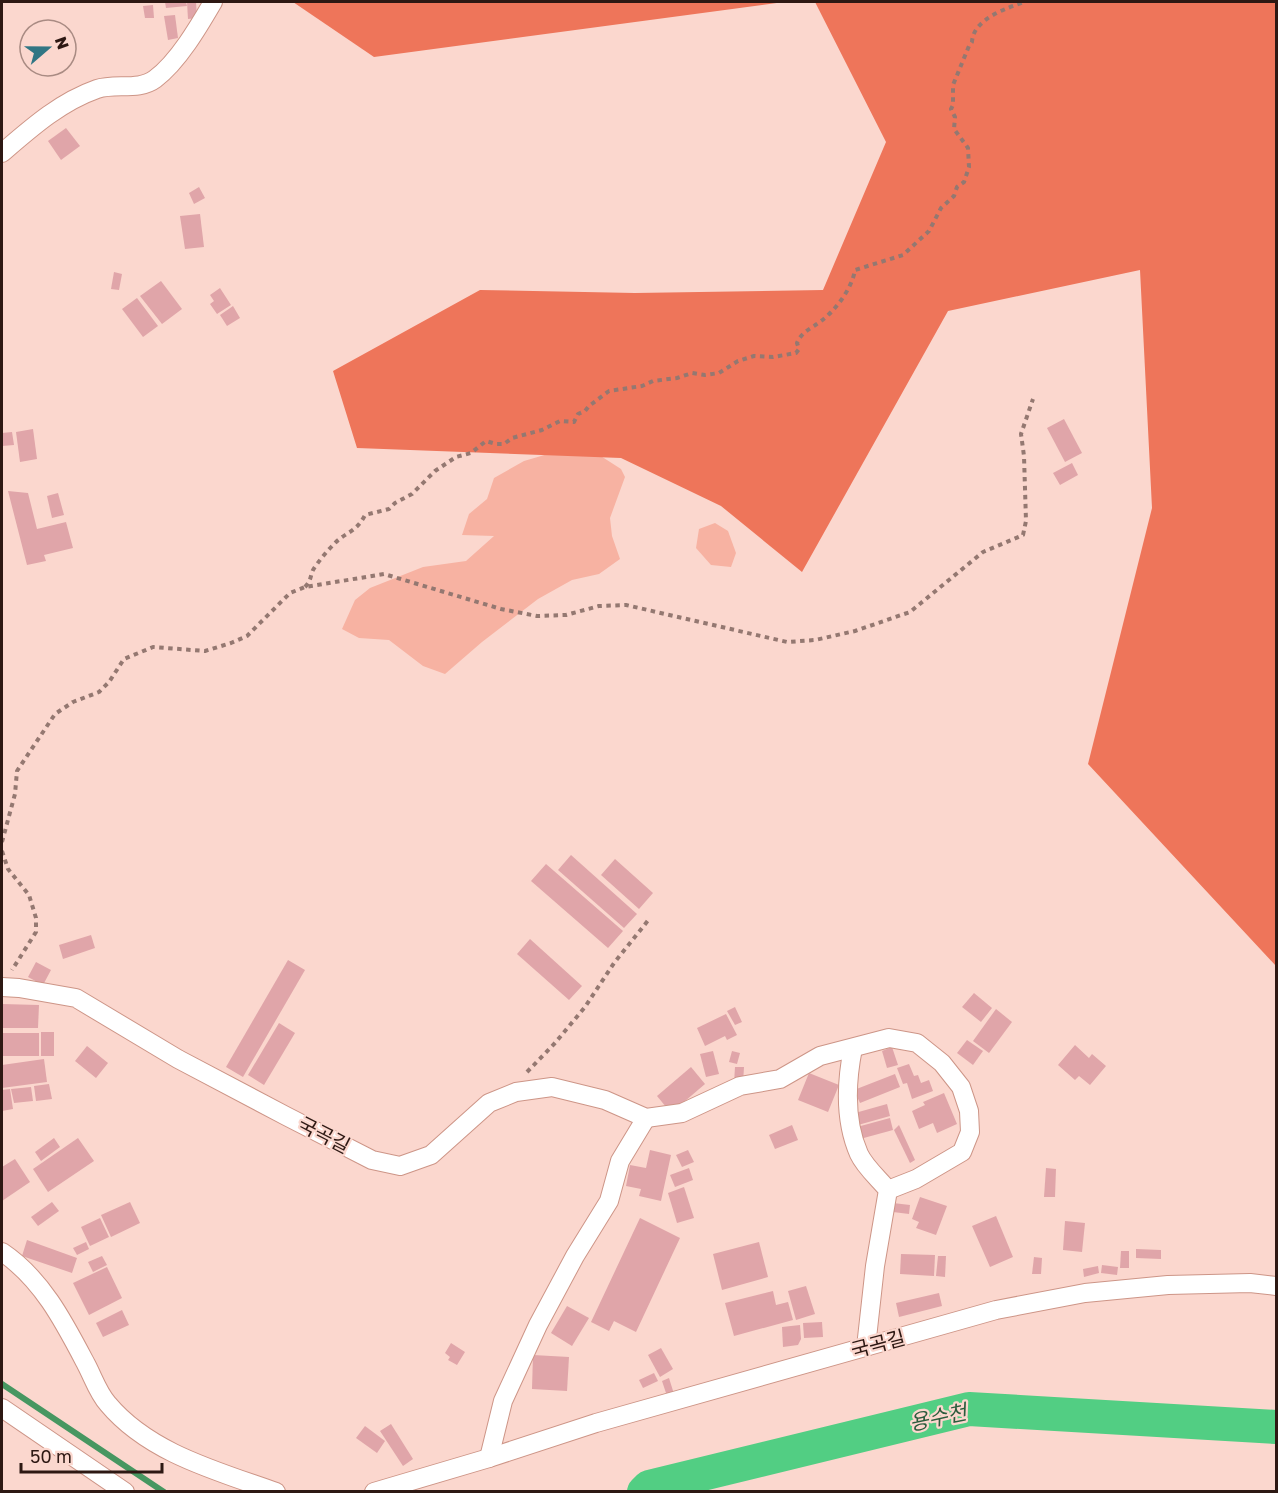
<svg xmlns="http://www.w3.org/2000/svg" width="1278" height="1493" font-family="'Golos Text','Noto Sans KR',sans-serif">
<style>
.green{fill:#f7b2a2}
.forest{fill:#ee755a}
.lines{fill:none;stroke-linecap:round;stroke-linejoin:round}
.stream{stroke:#479761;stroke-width:6}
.river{stroke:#52ce83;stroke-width:34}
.building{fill:#e0a5a9}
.minor-casing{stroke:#cd9587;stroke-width:20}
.path{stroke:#947871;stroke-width:4;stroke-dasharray:4.5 4.5;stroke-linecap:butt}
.minor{stroke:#fff;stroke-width:18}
.labels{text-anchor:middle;stroke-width:4.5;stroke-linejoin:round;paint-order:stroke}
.street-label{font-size:20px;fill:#2d1813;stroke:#fbd7ce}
.water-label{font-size:21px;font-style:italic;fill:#2c5c3d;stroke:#fbd7ce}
</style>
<rect width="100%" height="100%" fill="#fbd7ce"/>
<g class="green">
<polygon points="582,444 621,469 625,477 610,518 612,536 620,559 599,574 572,580 538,599 482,642 445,674 423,666 389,640 359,638 342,629 355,600 370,588 423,567 466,561 494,536 462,535 469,514 487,499 494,478 524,461"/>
<polygon points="715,523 728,531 736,553 731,567 711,565 696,548 699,529"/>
</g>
<g class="forest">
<polygon points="293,2 784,2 374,57"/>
<polygon points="815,2 1276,2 1276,966 1088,764 1152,508 1140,270 948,311 802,572 721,506 621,458 357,448 333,371 480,290 635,293 823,290 886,142"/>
</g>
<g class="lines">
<polyline class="stream" points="2,1384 164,1492"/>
<polyline class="river" points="644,1492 649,1487 969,1409 1276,1427"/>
</g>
<g class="building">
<polygon points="165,2 186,2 187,6 166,8"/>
<polygon points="187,2 196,2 197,18 188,19"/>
<polygon points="153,5 154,18 145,18 143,6"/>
<polygon points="175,15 178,38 168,40 164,16"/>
<polygon points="66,128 80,146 61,160 48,141"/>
<polygon points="199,187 205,198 194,204 189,193"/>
<polygon points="200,214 204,247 185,249 180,216"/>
<polygon points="114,272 122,274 119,290 111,289"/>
<polygon points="161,281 182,309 162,324 140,296"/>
<polygon points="220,288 231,305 217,314 210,304 214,301 210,295"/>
<polygon points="137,298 158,326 143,337 122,309"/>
<polygon points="233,306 240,318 227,326 220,315"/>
<polygon points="1064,419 1082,453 1065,462 1047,428"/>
<polygon points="33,429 37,459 20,462 16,432"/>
<polygon points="12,432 14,445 2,446 2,433"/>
<polygon points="1072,463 1078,475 1060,485 1053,473"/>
<polygon points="8,491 28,493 37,529 66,522 73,548 44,555 46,561 27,565"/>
<polygon points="58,493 64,515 52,518 47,496"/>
<polygon points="571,855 637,914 624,928 558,870"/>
<polygon points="615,859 653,893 639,909 601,875"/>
<polygon points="546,864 623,931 608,948 531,881"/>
<polygon points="91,935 95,948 63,959 59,945"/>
<polygon points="530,939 582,986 569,1000 517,954"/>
<polygon points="288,960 305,970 243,1077 226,1067"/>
<polygon points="36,962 51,970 43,985 28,977"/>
<polygon points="974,993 992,1008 981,1022 962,1007"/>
<polygon points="2,1004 39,1005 38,1028 2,1028"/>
<polygon points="735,1007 742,1022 735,1025 727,1011"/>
<polygon points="996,1009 1012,1022 989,1053 973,1041"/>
<polygon points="726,1014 737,1035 727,1040 725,1036 705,1046 697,1028"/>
<polygon points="279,1023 295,1033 264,1085 248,1075"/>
<rect x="41" y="1032" width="13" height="24"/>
<rect x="2" y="1033" width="37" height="23"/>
<polygon points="967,1040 983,1051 973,1065 957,1053"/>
<polygon points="1075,1045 1089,1058 1092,1054 1106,1066 1090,1085 1079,1076 1075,1080 1058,1065"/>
<polygon points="87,1046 108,1063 96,1078 75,1061"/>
<polygon points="892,1047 898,1065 887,1068 882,1051"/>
<polygon points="713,1051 719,1074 706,1077 700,1054"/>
<polygon points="732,1051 740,1053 737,1064 729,1062"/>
<polygon points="44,1059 47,1082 2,1088 2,1065"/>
<polygon points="909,1064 914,1076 918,1075 921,1083 929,1080 933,1091 912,1099 907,1083 903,1084 897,1068"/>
<polygon points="691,1067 705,1084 671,1113 657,1096"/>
<polygon points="735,1067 744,1067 743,1084 734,1084"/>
<polygon points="809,1073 839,1085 828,1112 798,1100"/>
<polygon points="895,1074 900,1087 860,1103 854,1090"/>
<polygon points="49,1084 52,1099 36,1101 34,1086"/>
<polygon points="31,1087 33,1101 14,1103 11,1089"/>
<polygon points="10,1089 13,1109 2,1111 2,1090"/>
<polygon points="944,1093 957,1124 937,1133 933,1123 919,1129 912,1111 925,1105 923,1102"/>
<polygon points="887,1104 890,1116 858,1125 855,1113"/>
<polygon points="890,1118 893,1130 860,1139 857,1127"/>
<polygon points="792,1125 798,1140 775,1149 769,1135"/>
<polygon points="899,1125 915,1160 910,1163 894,1130"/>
<polygon points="54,1138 60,1147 41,1161 35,1152"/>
<polygon points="78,1138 94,1161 48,1192 33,1169"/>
<polygon points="650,1150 671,1155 661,1201 639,1196 641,1189 626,1186 630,1165 646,1168"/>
<polygon points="688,1150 694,1162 682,1167 676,1155"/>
<polygon points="15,1159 30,1182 2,1201 2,1167"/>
<polygon points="689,1168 693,1180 675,1187 670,1175"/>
<polygon points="1046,1168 1056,1169 1055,1197 1044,1197"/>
<polygon points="684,1187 694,1218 677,1223 668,1193"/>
<polygon points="920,1197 947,1206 936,1235 916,1228 919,1222 912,1219"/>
<polygon points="52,1202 59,1211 38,1226 31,1217"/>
<polygon points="130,1202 140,1223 111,1237 101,1215"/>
<polygon points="893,1203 910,1205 909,1214 893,1212"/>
<polygon points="996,1216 1013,1257 990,1267 972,1226"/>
<polygon points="100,1218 109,1237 90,1246 81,1227"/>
<polygon points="640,1218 680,1238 636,1332 614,1321 609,1331 591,1322"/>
<polygon points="1065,1221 1085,1223 1082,1252 1063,1250"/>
<polygon points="27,1240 77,1258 72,1273 22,1256"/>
<polygon points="86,1242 89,1249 77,1255 73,1248"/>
<polygon points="759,1242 768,1277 722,1290 713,1254"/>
<polygon points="1136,1249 1161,1250 1161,1259 1136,1258"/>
<polygon points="1121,1251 1129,1251 1129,1268 1120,1268"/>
<polygon points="901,1254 935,1255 934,1276 900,1274"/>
<polygon points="102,1256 107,1265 93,1272 88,1262"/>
<polygon points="938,1256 946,1256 945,1277 936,1276"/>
<polygon points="1034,1257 1042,1258 1041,1274 1032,1274"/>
<polygon points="1102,1265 1118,1267 1117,1275 1101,1273"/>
<polygon points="1098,1266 1099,1273 1084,1277 1083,1269"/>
<polygon points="107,1267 122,1298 89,1315 73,1283"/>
<polygon points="806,1286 815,1314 796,1320 788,1291"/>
<polygon points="773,1291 776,1305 788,1302 793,1320 734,1336 725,1303"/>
<polygon points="939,1293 942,1306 899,1317 896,1303"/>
<polygon points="567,1306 589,1318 572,1346 551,1333"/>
<polygon points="122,1310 129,1325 103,1337 96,1323"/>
<polygon points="822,1322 823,1337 804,1338 803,1323"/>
<polygon points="800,1325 801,1339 798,1345 783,1347 782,1327"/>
<polygon points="451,1343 465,1352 457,1365 448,1360 450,1357 445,1353"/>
<polygon points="661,1348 673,1369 660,1377 648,1355"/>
<polygon points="533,1355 569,1357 567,1391 532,1389"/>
<polygon points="654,1373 658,1381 643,1388 639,1380"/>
<polygon points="669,1378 674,1394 667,1396 662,1381"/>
<polygon points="391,1424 413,1459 403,1466 380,1431"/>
<polygon points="365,1426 385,1441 377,1453 356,1438"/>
</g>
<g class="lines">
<defs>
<g id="minor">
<path d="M2,153C31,128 60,102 97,89C115,83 139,91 155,79C178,62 199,26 213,2"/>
<polyline points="2,987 19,988 76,998 178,1059 286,1116 372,1160 400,1166 431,1155 489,1103 516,1092 552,1087 605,1100 646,1118 682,1113 740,1086 780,1079 820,1056 889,1038 917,1043 942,1063 961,1087 969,1111 970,1132 962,1152 916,1179 888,1190"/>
<path d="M853,1048C846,1083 844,1120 859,1154C865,1167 879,1179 888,1190L875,1266L866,1347"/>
<path d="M2,1252C42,1279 64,1322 86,1364C93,1377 98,1393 108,1404C149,1453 217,1471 276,1492"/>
<polyline points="2,1408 125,1492"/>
<polyline points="489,1458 503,1401 538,1325 575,1256 609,1201 620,1161 646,1118"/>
<polyline points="374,1492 489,1458 596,1423 996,1310 1085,1293 1168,1285 1250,1283 1276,1286"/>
</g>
</defs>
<use href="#minor" class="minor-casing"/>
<g class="path">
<path d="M305,587C311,581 310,577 313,570C318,562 327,551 334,544C345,532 356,533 365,515L389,509L395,503L412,494L435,471L456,457L471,453L486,441L496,444H504L512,438L542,430L560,421L574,422L578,414L585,411L589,406L609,391L642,386L653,381L677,378L692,373L705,375L719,373L738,361L754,356L773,357L796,353L799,349L797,343C802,331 811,329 821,321C836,310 852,288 855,270L903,255L929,231L941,208L954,196L957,187L964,182L969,167L968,148L954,129L955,117L951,109L953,105V85L969,46L972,42C973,19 1007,8 1024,2"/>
<polyline points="2,842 15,794 17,771 55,714 73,702 99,692 109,682 124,659 153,647 205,651 231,643 247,636 290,593 305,587 384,574 501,609 537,616 566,615 599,606 626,605 787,642 815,640 855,631 910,612 983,552 1023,535 1026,521 1024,456 1021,434 1033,399"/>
<polyline points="2,851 8,869 29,895 36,918 36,932 12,970"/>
<polyline points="527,1072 555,1043 585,1007 614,963 650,918"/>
</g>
<use href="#minor" class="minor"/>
</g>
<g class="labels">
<g class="street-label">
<text transform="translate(324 1135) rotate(27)" y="7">국곡길</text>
<text transform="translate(878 1344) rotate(-15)" y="7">국곡길</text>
</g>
<g class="water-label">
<text transform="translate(938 1418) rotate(-12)" y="7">용수천</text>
</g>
</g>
<rect width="1278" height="1493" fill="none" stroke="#2d1813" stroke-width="6"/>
<g transform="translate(48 48) rotate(70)"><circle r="28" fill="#fbd7ce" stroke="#a98b83" stroke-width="1.5"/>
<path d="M0-4.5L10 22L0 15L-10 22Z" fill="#317684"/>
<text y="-9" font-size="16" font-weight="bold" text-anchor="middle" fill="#2d1813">N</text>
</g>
<path d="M21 1463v9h141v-9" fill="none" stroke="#2d1813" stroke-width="3"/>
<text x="30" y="1463" font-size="18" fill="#2d1813" stroke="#fbd7ce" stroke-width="4.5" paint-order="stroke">50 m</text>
</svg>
